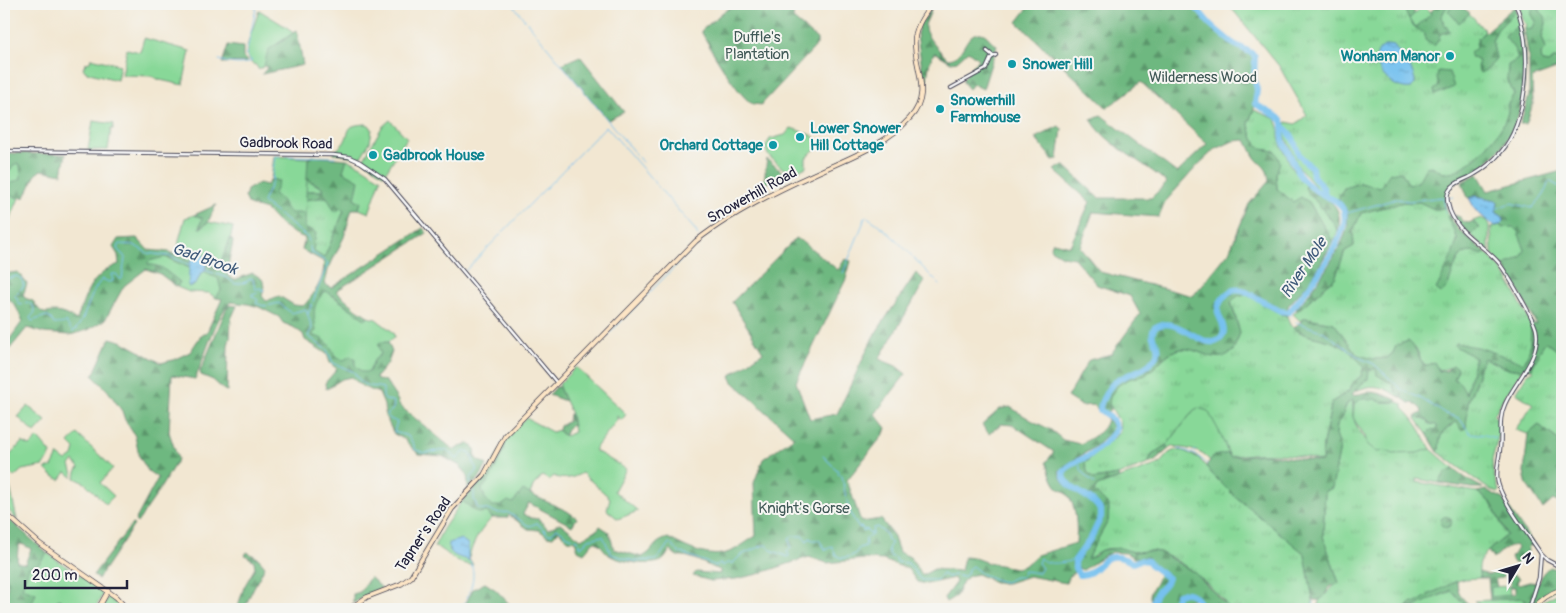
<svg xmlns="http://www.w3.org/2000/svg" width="1566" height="613" font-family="Pangolin,sans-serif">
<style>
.grass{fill:url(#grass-tufts);stroke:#557d6a}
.forest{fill:url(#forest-firs);stroke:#486d5e;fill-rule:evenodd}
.park{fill:url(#park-dots);stroke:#557d6a}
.garden{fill:#88d898;stroke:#557d6a}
.water{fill:url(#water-ripples);stroke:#4c7295}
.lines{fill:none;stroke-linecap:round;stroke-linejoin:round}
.stream{stroke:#76c1ef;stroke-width:1}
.river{stroke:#76c1ef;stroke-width:6}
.street-casing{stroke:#414052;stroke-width:4.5}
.secondary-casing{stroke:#414052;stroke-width:5.5}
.street{stroke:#fff;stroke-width:2.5}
.secondary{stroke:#fde5c5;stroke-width:4}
.culture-dot{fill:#0f9aa8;stroke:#f6f6f2;stroke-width:2}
.labels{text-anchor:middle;stroke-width:4;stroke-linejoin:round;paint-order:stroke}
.park-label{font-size:15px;fill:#415957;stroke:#f6f6f2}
.culture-label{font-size:15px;font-weight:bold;fill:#0d838f;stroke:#f6f6f2;text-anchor:start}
.street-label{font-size:15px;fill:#22223b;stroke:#f6f6f2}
.water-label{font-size:16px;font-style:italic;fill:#3f5a7a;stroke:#f6f6f2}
</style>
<defs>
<pattern id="grass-tufts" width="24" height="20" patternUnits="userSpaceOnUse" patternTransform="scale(1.25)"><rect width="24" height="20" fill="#88d898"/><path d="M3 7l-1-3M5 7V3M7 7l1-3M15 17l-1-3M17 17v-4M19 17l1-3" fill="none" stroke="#75b984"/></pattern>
<pattern id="forest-firs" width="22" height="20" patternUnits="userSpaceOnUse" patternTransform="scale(1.25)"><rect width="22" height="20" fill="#6eb880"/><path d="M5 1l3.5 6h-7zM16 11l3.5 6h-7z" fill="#5a956a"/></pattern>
<pattern id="park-dots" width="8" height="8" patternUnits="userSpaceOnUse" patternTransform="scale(1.25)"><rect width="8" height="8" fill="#88d898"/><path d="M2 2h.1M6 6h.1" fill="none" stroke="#75b984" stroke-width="1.8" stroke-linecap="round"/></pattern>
<pattern id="water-ripples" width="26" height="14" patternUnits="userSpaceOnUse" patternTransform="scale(1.25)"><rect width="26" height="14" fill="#76c1ef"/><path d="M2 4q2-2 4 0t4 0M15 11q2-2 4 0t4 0" fill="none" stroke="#609cc3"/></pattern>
</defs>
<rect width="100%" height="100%" fill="#f6f6f2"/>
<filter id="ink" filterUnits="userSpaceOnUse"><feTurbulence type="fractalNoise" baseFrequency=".02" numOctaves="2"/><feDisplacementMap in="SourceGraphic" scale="10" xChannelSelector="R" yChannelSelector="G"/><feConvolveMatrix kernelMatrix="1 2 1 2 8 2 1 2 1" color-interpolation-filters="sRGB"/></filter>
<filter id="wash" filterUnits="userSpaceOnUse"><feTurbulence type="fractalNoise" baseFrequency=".0096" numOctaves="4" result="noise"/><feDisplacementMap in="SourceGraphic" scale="20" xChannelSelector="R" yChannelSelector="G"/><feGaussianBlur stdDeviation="1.12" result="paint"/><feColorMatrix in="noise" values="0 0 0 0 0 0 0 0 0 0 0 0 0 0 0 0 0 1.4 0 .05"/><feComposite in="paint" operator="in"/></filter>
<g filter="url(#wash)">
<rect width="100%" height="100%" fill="#f2e7d2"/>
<g class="grass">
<path d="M1228,4H1404C1406,16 1412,28 1424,33C1428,35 1435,34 1440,34L1443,22L1441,17L1448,4C1465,4 1474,19 1485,31L1478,38L1477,47L1470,56L1479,61L1492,63L1496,58L1492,41L1497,30L1516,11L1520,25L1516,27L1515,50L1518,60L1507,79L1514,94L1508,104C1512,126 1476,160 1458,170C1454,173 1448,173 1443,173L1432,166L1418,182L1409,185L1380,187L1360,183L1344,188L1338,200L1319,191L1297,165L1285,135L1286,122L1296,124L1307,115L1279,66Z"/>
<polygon points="1540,4 1562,4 1562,58 1554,59 1548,63 1542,62 1541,54 1546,49 1542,37 1546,23 1538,6"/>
<polygon points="1254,110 1276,119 1279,127 1279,138 1282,147 1287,156 1291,167 1333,222 1338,231 1333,242 1309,202 1293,202 1277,189 1275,151 1261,149 1253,139 1248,122"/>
<polygon points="306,179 322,188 324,191 306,191"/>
<path d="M327,197L344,211L324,259C321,256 317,254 314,252C303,240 305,214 305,200Z"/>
<path d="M1404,202C1409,203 1413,202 1418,202C1430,203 1430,211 1446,207L1449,215L1447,216L1457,236V243L1446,272L1447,285C1455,269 1458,244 1482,254L1486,253L1502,270L1509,281L1531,324L1530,349L1524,363L1455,346L1475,357L1467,394L1460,383L1454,379L1453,365C1444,372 1427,374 1421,361C1420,359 1420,356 1419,354C1417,349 1411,345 1408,341L1396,346L1393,353L1387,358L1374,360L1358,355L1355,352L1334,323L1305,318L1300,321L1293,314L1335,278L1345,251L1354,246L1353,231L1361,213Z"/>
<path d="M1246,294L1280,314L1287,316L1290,325C1307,339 1314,335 1333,342C1345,346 1356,356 1364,366L1361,376L1353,383L1349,391L1332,402L1323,444L1322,462C1295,453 1257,451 1230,457L1220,433L1215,426L1194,410L1167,445L1152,455L1148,464L1118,475L1094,479L1088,474L1084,464L1115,437L1120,430L1119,421L1108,402C1112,391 1120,381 1131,378C1136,376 1142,377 1146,374C1159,366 1165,352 1180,349C1189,347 1199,352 1207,355L1240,333L1231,301L1239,295Z"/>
<path d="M1546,341L1562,354V443L1539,425L1528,434L1515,430L1533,404L1516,393L1528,373L1534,371L1531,369C1537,361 1539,348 1546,341Z"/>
<path d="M1484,358L1506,368L1522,370L1513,386L1505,395L1494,415L1498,420V438L1492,460L1493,472L1499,491L1498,493L1487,488L1438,452C1440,448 1439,444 1440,439C1442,431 1451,426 1458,421L1466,428L1468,402L1478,376L1479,367Z"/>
<path d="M1376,367L1382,378L1392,383L1395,391L1402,394V398C1384,388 1376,382 1356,391L1369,370Z"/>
<path d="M1352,399C1354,406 1352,412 1354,419C1356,428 1364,435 1367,444C1383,452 1396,455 1414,453C1420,452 1425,449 1431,449L1454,469L1445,473L1439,483L1417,479V482L1477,492L1482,494L1491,503L1507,536C1493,548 1474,556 1480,578L1464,579L1452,583L1416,604L1403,609H1318L1319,600C1327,595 1330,587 1339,583L1323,537L1325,491L1332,488L1340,447L1336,434L1337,424C1346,417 1341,408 1352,399Z"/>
<path d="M1175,450L1184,451L1199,458L1213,475L1305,554L1313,600V609H1230C1213,587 1188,564 1161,553C1153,549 1144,552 1135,552C1124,551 1111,545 1100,551C1096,553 1092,557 1088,560L1086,559L1108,521L1109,506L1094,492L1097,486L1159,464L1169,453Z"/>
<polygon points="1562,591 1562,602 1545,609 1536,609 1543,601"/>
<polygon points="1522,598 1525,599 1525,601 1520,608 1515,609 1476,609 1479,604 1474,601"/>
</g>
<g class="forest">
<path d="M736,4H794L793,19L817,39V45L761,105C758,104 756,105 753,104C739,98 709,46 701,31L723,12Z"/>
<path d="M1031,4H1191C1199,9 1203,17 1210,24C1216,30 1224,36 1231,42C1239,48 1248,49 1255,56C1254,64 1253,72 1254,80C1257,97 1257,106 1248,122L1253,139L1261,149L1275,151L1280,162L1276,174L1277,189L1293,202L1301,197L1309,202L1333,242L1311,280L1288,306L1287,316C1275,312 1250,292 1240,295C1237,296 1234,299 1231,302L1240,333L1233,351C1230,353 1226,356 1223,357C1209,360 1195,347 1181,349C1166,351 1158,365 1147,374C1142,378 1135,376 1129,379C1117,384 1105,396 1111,409L1102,415L1094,405L1081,406L1067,397L1089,360L1111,354L1140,314L1130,296L1097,285L1074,258L1062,256L1050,249L1053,242L1070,246L1090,202L1054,170L1064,165L1099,198H1151L1167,183C1146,163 1105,145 1091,119L1101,115L1177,173L1207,144L1141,82L1107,108L1017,22ZM1246,140C1249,145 1251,151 1254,156C1261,167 1268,165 1269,181L1249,204L1229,252L1193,296L1100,272L1080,247L1093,212L1159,217L1165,202L1198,165L1214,150L1233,141Z"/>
<path d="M1404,4H1413L1414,14L1409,19L1431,13L1430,12L1439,4H1448L1441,17L1449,31L1440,34L1439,39L1435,45L1431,44L1425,40V34C1412,27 1406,19 1404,4Z"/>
<polygon points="1453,4 1462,7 1470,13 1459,23 1448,11"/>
<polygon points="1533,4 1540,4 1538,6 1540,11 1545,16 1546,23 1542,37 1546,49 1541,54 1542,62 1548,63 1554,59 1562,58 1562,67 1532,78 1533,104 1526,124 1520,124 1529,96 1529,59 1524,29 1532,29 1536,21 1531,16"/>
<polygon points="1515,6 1516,11 1497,30 1492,41 1496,58 1488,69 1480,73 1477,67 1479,61 1470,56 1470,53 1477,47 1476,44 1478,38"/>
<path d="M931,9C930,15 927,19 925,25C923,35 941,52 948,59C965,59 964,31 981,33C988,34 990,42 997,45L983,89L973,84L969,89L963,82V79L978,59L968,51L957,61L951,62L936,53H934L930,61L926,84L924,82L917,34L920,24Z"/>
<path d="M1520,25C1529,62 1527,116 1502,147C1495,155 1486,164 1478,171C1461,184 1442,180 1446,207L1436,210L1419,202L1412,203L1404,202L1361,213L1353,231L1354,246L1345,251L1335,278L1297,311L1296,309C1311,293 1342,249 1347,228C1348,223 1347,217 1348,212L1338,200L1344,188L1360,183L1380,187L1390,173L1401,171L1409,185L1418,182L1426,167L1431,166L1443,173C1448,173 1454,173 1458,170C1476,160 1512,126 1508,104L1514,94L1507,79L1508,65L1518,59L1515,50L1505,37L1508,33Z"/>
<polygon points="297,30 303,65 262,74 267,68 263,65 251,35 273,46 281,42"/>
<polygon points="228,45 243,47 243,57 248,62 222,63"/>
<polygon points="580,56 624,112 608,120 562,64"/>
<polygon points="1438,71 1449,72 1454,87 1435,95 1434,90 1439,86 1437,78"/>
<polygon points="1059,126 1062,129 1058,159 1053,160 1035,138"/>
<path d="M4,153L66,154L62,174L41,170L36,174L25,197L19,198L9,195L6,188C14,182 20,176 20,165L6,173L4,170Z"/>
<path d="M312,156L347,159L343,171L359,180L355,199L361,202L359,209H352L344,237L328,270L325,284L331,288L423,228L427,233L336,291L357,309L368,316L366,320L333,295L313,336L321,337L344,360L350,355L369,372L374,360L381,354L378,345L380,342H388L392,352L388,363L376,377L377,380L386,381C390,391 397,396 400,406L454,450L468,443L475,449L476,459L487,465L478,480L468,488L467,474L460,466L442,456L419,454L413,449L404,439L394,434L385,416L384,405L379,393L363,387L351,377L342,379L326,389L325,383L337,369L330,363L327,354L305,340L303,334L293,327L283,323L279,317L259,307L248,304L230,302L228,305L237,306L231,319L230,338L228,345L227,391L224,390L213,380L201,375L200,372L228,305C215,319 204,359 195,379L172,375L169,432L178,459L155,497L137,523L135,521L158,478L148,471L139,456L135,436L125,420L122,411L108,391L93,376L110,338L121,341L161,363L173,360L190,352L200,337L207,332L222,299L216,298L221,290L218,279L209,275L205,271L207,265L211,263L219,266L226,248L231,238L233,242L227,270L228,276L234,280L253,273L262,279L265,286L262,296L266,301L279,296L294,305L303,306C313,297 327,275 323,261L302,250L305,238L293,233L276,221L266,210L249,205L245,197L247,190L259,183L267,185L271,179L279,181L282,199L300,213L305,214V229L312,230L316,233L313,251L324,258L344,211L341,208L335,212L327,197L305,200L306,191H324L322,187L306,179L308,158Z"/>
<polygon points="767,159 787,176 766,183 764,181"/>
<path d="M1562,171V329L1558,331L1562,335V354L1546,342C1539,348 1537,361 1531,369L1524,367L1522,370L1506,368L1484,358L1479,367L1478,376L1468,401L1466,428L1461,430L1457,421C1450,426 1442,431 1440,439C1439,444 1440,448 1438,452L1427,434L1432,429L1437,427L1436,425L1429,424L1428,420L1419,419L1416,416L1422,413L1421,409L1413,402L1409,403L1402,398V394L1395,391L1392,383L1377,375L1376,368L1369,370L1368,379C1361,383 1358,390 1352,394L1355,396C1370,388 1383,394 1397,400L1396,402C1388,401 1382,404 1375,399L1353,417L1354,405L1352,399C1341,407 1346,416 1337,424L1336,434L1340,447L1332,488L1325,491L1323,536L1339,583C1336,584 1333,585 1330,587C1323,594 1326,601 1313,600L1305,554L1231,493L1213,475L1206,466L1213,456L1228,453L1230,457L1264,454L1322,462L1323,444L1332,402L1349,391L1353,383L1361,376L1364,367C1356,356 1345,346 1332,342C1318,337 1306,337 1294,328L1305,318L1334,323L1355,352L1358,355L1374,359L1387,358L1393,353L1396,346L1408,341C1417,347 1418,358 1425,366L1434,362L1439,371H1446L1453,365L1458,369L1454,379L1460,383L1466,394L1475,358L1455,346L1456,343L1481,348L1524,363L1530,349L1531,324H1536L1518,289L1503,266L1521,257L1525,250L1518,232L1502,228L1500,225L1504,220L1503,217L1496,212L1498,203L1496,200L1476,196L1468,198L1462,182L1478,174L1488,191Z"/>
<path d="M1306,185C1324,200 1345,201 1338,231L1333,222L1305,188Z"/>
<polygon points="216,205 208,222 199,228 202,218 194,215"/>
<path d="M1449,215L1458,229L1486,253L1482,255C1450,241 1457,283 1441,293L1436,289C1441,280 1458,245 1457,238C1455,230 1449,224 1447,216Z"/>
<polygon points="1454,215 1460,217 1464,222 1469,223 1473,221 1479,228 1470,235 1459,224"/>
<path d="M137,238L148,250L169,252L190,262L189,268L165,257L150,261L148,264L161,267L180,282L177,287L160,274L146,269L124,286L105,320L88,330L70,335L44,333L27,328L4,356V347L22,322C19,311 15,302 4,296V274L18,272L27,284L23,295L25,298L33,301C46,321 44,309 61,313C66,314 72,318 77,320C86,293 91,275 119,264L118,255L113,247L118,239Z"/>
<path d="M796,238L803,242L838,270L845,259L851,261L846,279L796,382L810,419L837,414L873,337L916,273L925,281L879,359L896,366L906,374L875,414L886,428L884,434L847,480L861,522L881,519L893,535L899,552L910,557L921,574H925L934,569L961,571L964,557H972L988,563L1016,568L1024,566L1037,555L1076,543C1077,529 1077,505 1067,494C1064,491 1060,490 1057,487C1051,480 1050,471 1046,462L1054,452L1013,425L1001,424L989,434L982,425L1000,409L1010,407L1031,420L1051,430L1063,440L1080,444C1091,439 1105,431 1107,419L1112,425L1111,433C1103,437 1099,444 1093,448C1081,456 1070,461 1059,471C1062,494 1094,494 1100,515L1086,542L1074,557L1072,564L1075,572L1071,574L1066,583L1029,576L1007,583H997L977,574L969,576L963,581L956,596L946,602L944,598L956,582L954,578L927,584L917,582L908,569L883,560L864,559L827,563L809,557L758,574L736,579L711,581L693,576L696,572L720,574V570C706,566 691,554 677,556L670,550C668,552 667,556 664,559C656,568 617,562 608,554C603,549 601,544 594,541L584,553L578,550L575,541L568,540L559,531L553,537L547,536L539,530L528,529L509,515L507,518H492L487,512L478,513L462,501L486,476L504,442L507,443L504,447V450L490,478L526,485L543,475L533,486L530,494L567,511L577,518L572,526L529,503L523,514L531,518L539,519L548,529L560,523L581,539L598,529L600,526L609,532L614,549L642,557C656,550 651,543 668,538C685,547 710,560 729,552C738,549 747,541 756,536L754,483L763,459L794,437L733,382L730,376L763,352L732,302Z"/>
<polygon points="556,387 559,387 565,401 549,395"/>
<polygon points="569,414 571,414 573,427 572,425 567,429 565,435 561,434 559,430 560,426 568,421"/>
<polygon points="1184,423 1181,448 1172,446 1154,462 1148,464 1152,455 1167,445"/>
<polygon points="1539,425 1562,443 1562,504 1553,500 1543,509 1527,485 1524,473 1528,434"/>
<path d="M1105,445L1085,463L1088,474L1094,479L1118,475L1119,478L1097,486L1094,491L1109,506L1108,521L1087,559L1095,556L1101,550L1120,548L1134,552L1147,551L1160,552L1195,573L1230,609H1205L1198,598L1188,600L1178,609H1157C1141,591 1157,591 1159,573L1148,564V557L1134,558L1126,553L1112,552L1104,556L1083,570L1078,568L1076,564L1077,560L1087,548L1103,515C1100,493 1070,493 1064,473L1067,468L1089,457Z"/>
<polygon points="1454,469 1467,479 1483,488 1472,488 1439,483 1445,473"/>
<polygon points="1486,490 1502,498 1534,545 1529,546 1527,554 1528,558 1524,564 1514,563 1511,558 1517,548 1515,545 1504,549 1493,559 1488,551 1507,535 1491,503 1477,492"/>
<path d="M4,515L47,553L39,565L29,567L23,588L36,593L38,604L43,607L59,599L64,603V608L66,609L38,608L4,609V591L6,593L8,585L4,582ZM20,544L24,545L31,549L25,564L17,562L18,548Z"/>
<circle cx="1446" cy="522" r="5.5"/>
<polygon points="132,524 134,525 98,579 93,575"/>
<path d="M247,552L258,558L265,566C258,581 249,594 245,609H237L244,587L255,568L254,561L245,555Z"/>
<polygon points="1549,567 1562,571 1562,585 1545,595 1530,609 1516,609 1520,608 1525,601 1525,599 1522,598 1490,600 1488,578 1480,578 1479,572 1489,575 1501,571 1504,575 1502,578 1495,579 1497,587 1491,587 1492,597 1515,594 1515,587 1510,587 1510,578 1506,579 1506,576 1511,574 1519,578 1517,583 1519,585 1529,582 1539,583 1543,573"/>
<polygon points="370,577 382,588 353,603 353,594 360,592"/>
<path d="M1457,581C1457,595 1464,601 1475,609C1465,607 1459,598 1452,591C1435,595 1420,609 1403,609L1412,602L1417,603L1430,594Z"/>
<polygon points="485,583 496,590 514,609 463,609 473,589"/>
</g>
<polygon class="park" points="110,597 123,609 101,609 107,598"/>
<g class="garden">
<path d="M1522,4H1533L1531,16L1536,21L1532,29H1524L1526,25C1522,20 1517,9 1522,4Z"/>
<polygon points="1424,5 1431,14 1416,27 1409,19"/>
<path d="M259,10L288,28L293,33L268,50L264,66L259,70L255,64L253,65L246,55C247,39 255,25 259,10Z"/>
<polygon points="144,38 190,51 183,85 160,80 151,76 122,75 127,49 140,52"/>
<polygon points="91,58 120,65 117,80 86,72 83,68 86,63 90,62"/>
<polygon points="390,120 407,138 384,175 363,160 382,127"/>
<polygon points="93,121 114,124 113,129 111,129 108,150 88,150"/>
<path d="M366,124L369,125L372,129L370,142L361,157C354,158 342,154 333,153C336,150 340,147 343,144C352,131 343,125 366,124Z"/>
<polygon points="791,128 812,135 820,144 806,158 806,167 792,174 789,174 768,155 765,147 770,139 785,135"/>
<path d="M274,156L308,158L305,214L300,213H290C283,206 284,200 274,194L279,181L271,179Z"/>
<polygon points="347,159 361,166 381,179 369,213 359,209 361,202 355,199 359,180 343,171"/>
<polygon points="17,163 20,165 21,179 13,182 6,188 9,195 19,198 9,222 4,219 4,170 6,173 11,170 13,166"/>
<path d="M194,215L202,218L199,228H201L208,222L233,227C231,240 224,253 219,266L211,263L207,265L206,258L204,254H196L190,262L178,255L179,240L185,218Z"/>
<polygon points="1481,218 1487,221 1489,225 1489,251 1470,235 1479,228 1473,221"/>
<polygon points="1500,225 1502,228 1513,227 1518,232 1525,250 1521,257 1503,266 1492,254 1491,228"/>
<polygon points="165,257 189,268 190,276 188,285 196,284 200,275 205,271 209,275 218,278 221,290 216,298 209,293 189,292 177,287 180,282 161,267 148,264 149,261"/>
<path d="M326,291L366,320L367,317L376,319L381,323L392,331L395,337L388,342H380L378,344L381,354L374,360L369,372H362L355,365V359L350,356L344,360L335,357C331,343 325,339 312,335L316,331C314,313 311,304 326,291Z"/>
<path d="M576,367L626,414L622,420L617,416V420L594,450L626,469L614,491L638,511L618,519L607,510L610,498L582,473C574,478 562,481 554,476L549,480L542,476L533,486L530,494L523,490L513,503L508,501L501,506H492L485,498L482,489L490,479L504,450L507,437L526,418L552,432L559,430L561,434L566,436L574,432L571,414L559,387L560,383Z"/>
<path d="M1362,398L1370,400L1375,399C1384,406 1395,399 1403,404V408C1415,419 1423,434 1431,449L1417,453L1393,454L1387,451L1377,452L1367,444L1365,436L1355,421L1353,417L1354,405Z"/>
<polygon points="28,406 46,421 35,433 18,417"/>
<path d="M1198,408L1208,411L1220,433L1228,453L1213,456L1210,461C1201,449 1186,449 1172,446L1167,449V445L1194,410Z"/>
<polygon points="1416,416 1419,419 1428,420 1429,424 1436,425 1437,427 1435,430 1432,429 1427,434 1416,418"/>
<polygon points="77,434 113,468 100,483 114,496 106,504 85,483 75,478 76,472 79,468 74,461 70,465 73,474 72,477 66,472 60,480 51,475 45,469 52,467 58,455 66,461 73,456 75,449 69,443"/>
<polygon points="38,438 50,452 51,454 44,466 22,470 14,477 4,468 4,462 22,442 30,446"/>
<polygon points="10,487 17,520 4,505 4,495"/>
<path d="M462,501L478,513L487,512L492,518C481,529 472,543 469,558L473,565C450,564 450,550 434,547L443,529Z"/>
<polygon points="47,553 102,591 103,594 95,609 66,609 64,608 64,603 59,599 55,602 52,608 47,606 43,607 32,603 36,593 22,588 29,567 39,564"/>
<polygon points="1509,586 1510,595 1491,597 1491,587"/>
<polygon points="1452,591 1464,604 1472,609 1412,609 1431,599"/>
</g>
<g class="water">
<path d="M1387,45L1394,46L1396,49C1403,58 1416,72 1415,84L1411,88C1389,92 1361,55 1387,45Z"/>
<polygon points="1476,196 1496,200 1498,203 1496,212 1503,217 1504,221 1500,225 1494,226 1476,211 1469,198"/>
<path d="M200,253C208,256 207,263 205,271L200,275L196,284L189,287L188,285C190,273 186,258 200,253Z"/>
<path d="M461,539L468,544V558L470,561C460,557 447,556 449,543Z"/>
</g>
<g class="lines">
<g class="stream">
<polyline points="512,4 642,162"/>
<polyline points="994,4 998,7"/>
<path d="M219,60C230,64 242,66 252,61L246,55L257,4"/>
<polyline points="280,156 275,156 272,182 263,202 308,238 311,252 328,263 308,314"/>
<polyline points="286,156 335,157"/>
<polyline points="537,197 606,126 696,231 698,236"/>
<polyline points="1448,198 1453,197"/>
<polyline points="1496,209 1510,203 1532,208 1544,195 1549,181 1562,188"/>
<polyline points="1344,214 1396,199 1409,201 1443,197 1446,212"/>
<path d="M205,270L228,278L235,284L246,282L251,278L253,279L255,289L261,288L264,290L252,294V296L258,300L256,303C266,308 269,305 279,303L291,313L306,309L312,328L308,336L327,350L333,363L354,372C365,390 367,384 383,388V397L385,400L392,401L394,403L393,409L387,415L390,419L397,422L394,432L408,436L414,445V449L424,453L446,450L457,459L465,451L470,452L477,471L470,479L471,484"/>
<polyline points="465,271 536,198"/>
<path d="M843,273L866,216C895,234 916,262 940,285"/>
<path d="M4,279L17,276L22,280L24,286L15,295L20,305L28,302L33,306L35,312L30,318L32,321L46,316L51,319L54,324C72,324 61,318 73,332C87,320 88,294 102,279L109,282L113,281L111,274H116L120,279H122L125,258L124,256L117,249L120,244L134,245L147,253L169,256L190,265"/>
<polyline points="1289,312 1291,317"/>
<polyline points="1296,322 1324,332 1360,358 1374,364 1402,390 1420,398 1446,414 1459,418 1470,433 1485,435 1495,438"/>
<polyline points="601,342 701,240"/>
<path d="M1178,449C1190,451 1198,455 1207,464"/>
<polyline points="1194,451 1196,451"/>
<path d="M823,456L838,471V474L842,476C845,494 848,512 858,527L863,528V531L866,529L871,534"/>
<path d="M1079,460C1079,471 1086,477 1095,484"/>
<path d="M474,491V499L478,509C489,508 497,516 507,512L529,526L537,523L548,534H551L557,528L566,535L577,540L581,547L589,539L603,536L611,554L634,561L657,560L669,543L679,552L716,566L720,564L723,566L727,563H733C741,554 745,553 755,549C761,547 761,545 767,545L771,550L788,557L789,555L787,552L791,547L789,540L792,536H803L807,541L810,538L812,540H819L826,550L832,546L836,555L841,558C850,557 855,556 859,548L865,546L866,538L872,535L873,528L877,527L886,534L887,540L891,543L888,549L890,556L895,558L897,562L908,563L921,580H937L942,574L948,577L954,575L963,577L967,574L968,569L972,566L982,574L1000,581L1005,582L1015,577H1022L1024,571L1039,573L1042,568L1038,563L1040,558C1048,567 1064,562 1075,560"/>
<polyline points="30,609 34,606 39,609"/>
<path d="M461,609C469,595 478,577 470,561"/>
<polyline points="1313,609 1314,602"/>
</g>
<g class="river">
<path d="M1191,4C1199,9 1203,17 1210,24C1216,30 1224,36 1231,42C1239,48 1248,49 1255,56L1254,78L1257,90L1255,104L1278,117L1282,121L1283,125L1293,138L1299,155L1312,168L1313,176L1324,189L1325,195"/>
<path d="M1160,609L1153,602C1154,590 1166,588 1168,578L1152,566L1148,561L1140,560L1133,563C1099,543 1102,577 1079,575L1075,568V560L1091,538L1101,517V512C1093,493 1066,493 1063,472C1070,464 1078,461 1087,457C1095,452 1113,437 1116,428L1112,419L1100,410C1100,404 1102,400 1105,395C1117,370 1141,377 1154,359C1167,342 1147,344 1154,328C1176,312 1203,352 1219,340C1230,332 1219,319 1218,312C1217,308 1219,305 1221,301C1227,292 1233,288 1243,290L1280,311L1289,312C1304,294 1354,232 1343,209C1337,198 1324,197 1315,190C1299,178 1298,174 1291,157C1284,143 1281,141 1283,125"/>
<path d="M1173,609L1178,594C1192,589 1197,599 1203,609"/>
</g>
</g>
</g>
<g filter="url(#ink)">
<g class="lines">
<defs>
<g id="street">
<path d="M1514,4C1519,8 1519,15 1521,21C1531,58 1527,122 1501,152C1494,160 1484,169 1475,174C1466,180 1452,182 1448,193C1446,200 1448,205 1450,211C1460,236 1483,244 1499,263C1508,275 1532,315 1536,329C1542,357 1515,381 1505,404C1498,419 1502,434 1500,449C1499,460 1495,472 1498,483C1503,503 1529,535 1541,554L1547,560L1562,568"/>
<polyline points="987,51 993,56"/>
<polyline points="951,88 986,69 991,58 996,55"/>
<polyline points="4,151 333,155 349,157 360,162 385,179 557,383"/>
<polyline points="1529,609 1539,578 1541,554"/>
</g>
<g id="secondary">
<polyline points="4,512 40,544 116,597 127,609"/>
<polyline points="98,609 108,591"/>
<path d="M349,609L367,597L401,584L411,577L452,509L484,475L505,436L696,241C730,214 772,193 812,175C846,159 885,146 910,118C934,92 912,65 915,37C917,25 925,12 933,4"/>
<path d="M1533,609C1541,599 1550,593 1562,589"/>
</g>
</defs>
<use href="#street" class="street-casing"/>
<use href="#secondary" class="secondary-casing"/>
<use href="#street" class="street"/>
<use href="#secondary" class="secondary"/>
</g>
</g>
<g class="culture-dot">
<circle cx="1450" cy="56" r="5"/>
<circle cx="1012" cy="64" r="5"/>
<circle cx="940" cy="109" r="5"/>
<circle cx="800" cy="137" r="5"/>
<circle cx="773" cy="145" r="5"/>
<circle cx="373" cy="155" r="5"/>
</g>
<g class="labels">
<g class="park-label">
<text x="757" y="42">Duffle's<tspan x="757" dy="17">Plantation</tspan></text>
<text x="1203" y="82">Wilderness Wood</text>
<text x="804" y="513">Knight's Gorse</text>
</g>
<g class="culture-label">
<text x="1440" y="61" text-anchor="end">Wonham Manor</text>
<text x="1022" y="69">Snower Hill</text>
<text x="950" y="105">Snowerhill<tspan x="950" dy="17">Farmhouse</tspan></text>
<text x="810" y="133">Lower Snower<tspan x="810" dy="17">Hill Cottage</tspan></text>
<text x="763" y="150" text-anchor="end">Orchard Cottage</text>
<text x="383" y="160">Gadbrook House</text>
</g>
<g class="street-label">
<text transform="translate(286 143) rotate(1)" y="5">Gadbrook Road</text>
<text transform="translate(752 195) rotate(-29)" y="5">Snowerhill Road</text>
<text transform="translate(423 534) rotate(-56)" y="5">Tapner's Road</text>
</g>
<g class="water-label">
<text transform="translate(205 258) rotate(19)" y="6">Gad Brook</text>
<text transform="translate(1303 267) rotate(-56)" y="6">River Mole</text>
</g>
</g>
<rect width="1566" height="613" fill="none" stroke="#f6f6f2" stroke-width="20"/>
<g transform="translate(1518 566) rotate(52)" stroke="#f6f6f2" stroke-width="4" paint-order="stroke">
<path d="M0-4L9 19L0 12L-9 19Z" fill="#22223b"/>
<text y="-8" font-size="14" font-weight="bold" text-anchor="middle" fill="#22223b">N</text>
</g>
<path d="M25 580v8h102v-8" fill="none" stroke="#22223b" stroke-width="2.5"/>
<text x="32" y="580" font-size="15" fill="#22223b" stroke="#f6f6f2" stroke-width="4" paint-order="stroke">200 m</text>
</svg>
